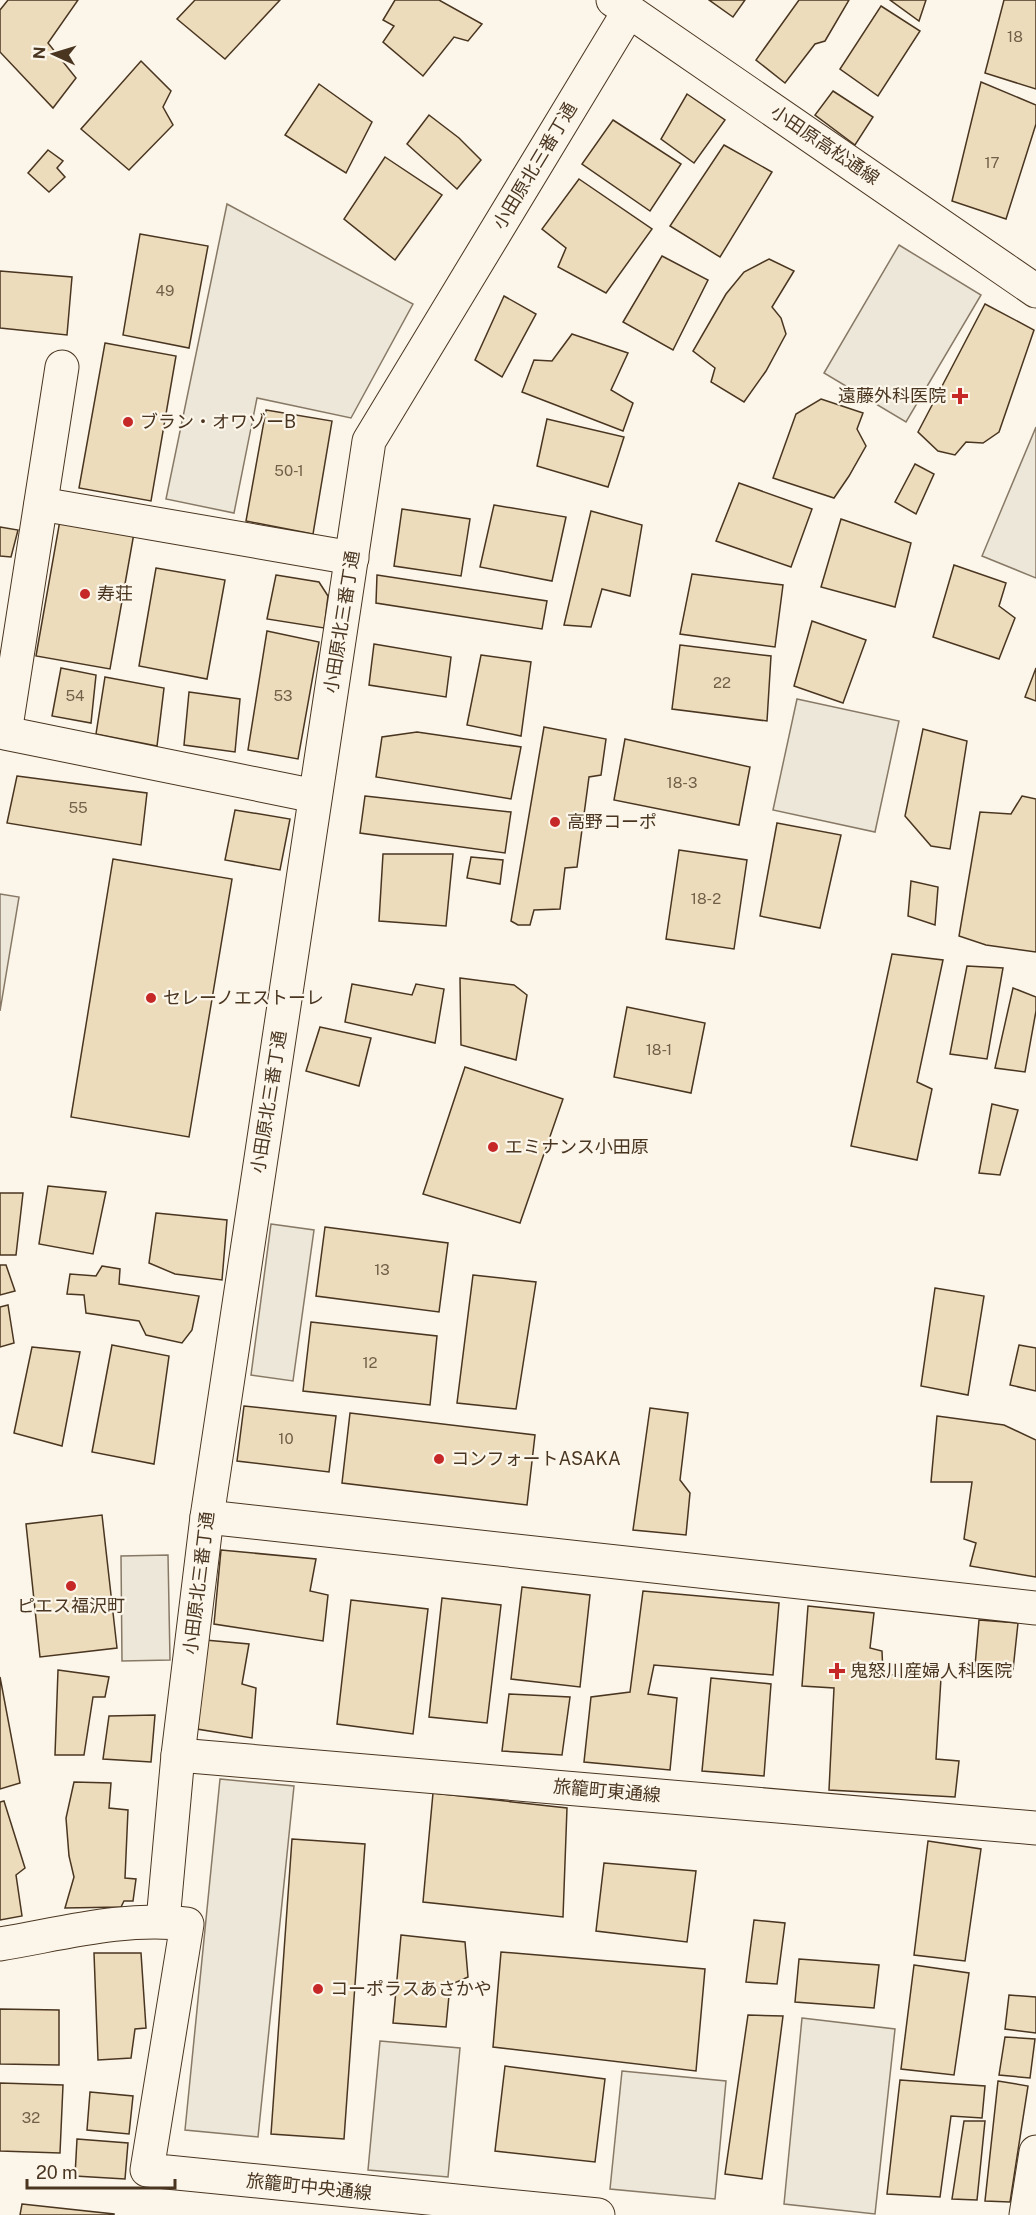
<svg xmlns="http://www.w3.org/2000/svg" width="1036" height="2215" font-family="'Public Sans','Noto Sans JP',sans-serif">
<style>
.parking{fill:#ede7d9;stroke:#887966;stroke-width:1.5}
.building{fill:#ecdcbc;stroke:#4a3520;stroke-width:1.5}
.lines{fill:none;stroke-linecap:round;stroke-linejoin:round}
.minor-casing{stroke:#4a3520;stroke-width:35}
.minor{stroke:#fbf6e9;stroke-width:33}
.poi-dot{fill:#c62828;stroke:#fbf6e9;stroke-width:2}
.labels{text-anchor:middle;stroke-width:4.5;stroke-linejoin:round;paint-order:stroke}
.number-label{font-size:15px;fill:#725f47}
.street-label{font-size:18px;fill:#4a3520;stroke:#fbf6e9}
.poi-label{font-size:18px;fill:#4a3520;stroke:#fbf6e9;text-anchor:start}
</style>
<rect width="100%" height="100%" fill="#fbf6e9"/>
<g class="parking">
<polygon points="227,204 413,304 351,418 257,398 234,513 166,499"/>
<polygon points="899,245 981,295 906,422 824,373"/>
<polygon points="1036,427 1036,578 982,556"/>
<polygon points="797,699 899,721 875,832 773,810"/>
<polygon points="0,894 19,897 0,1011"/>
<polygon points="271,1224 314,1230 293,1381 251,1375"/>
<polygon points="168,1555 170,1660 122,1661 121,1556"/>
<polygon points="220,1779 294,1786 258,2137 185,2130"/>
<polygon points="802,2018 895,2029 875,2214 784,2204"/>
<polygon points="380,2041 460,2048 448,2177 368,2170"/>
<polygon points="622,2071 726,2081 715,2199 610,2189"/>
</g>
<g class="building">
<polygon points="8,0 78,0 48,43 76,78 53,108 0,52 0,10"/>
<polygon points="195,0 280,0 225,59 177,19"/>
<polygon points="395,0 439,0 482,24 468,41 454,37 423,76 383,42 394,26 383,20"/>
<polygon points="709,0 745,0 733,17"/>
<polygon points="799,0 849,0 825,41 815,44 785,83 756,60"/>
<polygon points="890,0 926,0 919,21"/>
<polygon points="1004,0 1036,0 1036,89 985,73"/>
<polygon points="881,6 920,31 878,96 840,69"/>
<polygon points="141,61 171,91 163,107 173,125 129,170 81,129"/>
<polygon points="981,82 1036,105 1036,124 1006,219 952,201"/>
<polygon points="319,84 372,122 346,173 285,135"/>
<polygon points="833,91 873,117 855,145 815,115"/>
<polygon points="687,94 725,120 694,163 661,139"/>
<polygon points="429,115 459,138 481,160 457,189 407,144"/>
<polygon points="613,120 681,164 650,211 582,164"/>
<polygon points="724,145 772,172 720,257 670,226"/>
<polygon points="48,150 63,161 57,168 65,177 49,192 28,173"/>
<polygon points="385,157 442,195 395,260 344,219"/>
<polygon points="579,179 652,229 606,293 558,267 566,248 542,229"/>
<polygon points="140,234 208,246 189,348 123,335"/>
<polygon points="662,256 708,280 673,350 623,322"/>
<polygon points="769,259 794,271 772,307 781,318 786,334 766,371 744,402 711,382 715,368 693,351 726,294 744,272"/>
<polygon points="0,271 72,277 67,335 0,328"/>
<polygon points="504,296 536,314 502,377 475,360"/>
<polygon points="985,304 1034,330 999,432 983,443 966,442 955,455 938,451 918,432"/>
<polygon points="572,334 628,353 611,390 633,403 623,431 522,392 534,360 552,361"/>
<polygon points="105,343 176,356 151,501 79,488"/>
<polygon points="821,399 863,413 857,429 866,446 849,476 834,498 773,478 796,414"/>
<polygon points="266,410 332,421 313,534 246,521"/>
<polygon points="547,419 624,437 608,487 537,466"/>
<polygon points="915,464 934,474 916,514 895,502"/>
<polygon points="739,483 812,509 791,567 716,541"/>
<polygon points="494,505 566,517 552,581 480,567"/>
<polygon points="402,509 470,519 461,576 394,566"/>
<polygon points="591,511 642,525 630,596 602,589 591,627 564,625"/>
<polygon points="841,519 911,543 895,607 821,587"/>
<polygon points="60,520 134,533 110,669 36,656"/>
<polygon points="0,527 18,530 11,557 0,556"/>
<polygon points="954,565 1006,583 999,606 1015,618 999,659 933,637"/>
<polygon points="156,568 225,580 207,679 139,666"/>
<polygon points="692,574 783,585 775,647 680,634"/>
<polygon points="276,575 319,582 328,596 324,628 267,619"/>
<polygon points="377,575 547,601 542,629 376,603"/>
<polygon points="812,621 866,640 843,703 794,686"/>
<polygon points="267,631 319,642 298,759 248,750"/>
<polygon points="374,644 451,657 446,697 369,685"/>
<polygon points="680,645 771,656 767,721 672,709"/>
<polygon points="481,655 531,662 521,736 467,725"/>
<polygon points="61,668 96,675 91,723 52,716"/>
<polygon points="1036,668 1036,701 1025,697"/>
<polygon points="105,677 164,688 157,746 96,734"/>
<polygon points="189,692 240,699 235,752 184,745"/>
<polygon points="544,727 606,739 601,775 589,777 577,867 565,868 560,909 534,910 530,925 518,925 511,921"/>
<polygon points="923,729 967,741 950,849 931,846 905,816"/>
<polygon points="417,732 521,747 511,799 376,777 382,737"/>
<polygon points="625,739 750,767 739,825 614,800"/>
<polygon points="17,776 147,793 141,845 7,823"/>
<polygon points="365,796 511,812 505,853 360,833"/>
<polygon points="1022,796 1036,799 1036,952 986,945 959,936 980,812 1011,814"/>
<polygon points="235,810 290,819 280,870 225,860"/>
<polygon points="777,823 841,835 820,928 760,916"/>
<polygon points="679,850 747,860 734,949 666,939"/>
<polygon points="383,854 453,854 446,926 379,921"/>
<polygon points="471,857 503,860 500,884 467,878"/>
<polygon points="113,859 232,879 189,1137 71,1117"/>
<polygon points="911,881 938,887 935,925 908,916"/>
<polygon points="892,954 943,960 917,1082 932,1089 917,1160 851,1146"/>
<polygon points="967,966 1003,968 987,1059 950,1054"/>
<polygon points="460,978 514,985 527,995 516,1060 461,1045"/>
<polygon points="352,984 412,995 416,984 444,989 435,1043 345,1022"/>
<polygon points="1013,988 1036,997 1036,1011 1025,1072 995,1068"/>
<polygon points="627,1007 705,1023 691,1093 614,1077"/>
<polygon points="320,1027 371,1038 359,1086 306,1071"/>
<polygon points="465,1067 563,1099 520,1223 423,1194"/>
<polygon points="992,1104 1018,1110 1000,1175 979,1173"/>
<polygon points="48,1186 106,1192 93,1254 39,1244"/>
<polygon points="0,1193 23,1193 16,1255 0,1255"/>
<polygon points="156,1213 227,1220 222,1280 175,1274 149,1263"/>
<polygon points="325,1227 448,1243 439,1312 316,1296"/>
<polygon points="0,1265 6,1265 15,1291 0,1295"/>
<polygon points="102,1266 120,1269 119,1284 199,1296 192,1330 182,1343 146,1335 139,1321 86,1313 84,1295 67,1294 70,1274 96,1276"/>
<polygon points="473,1275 536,1282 516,1409 457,1403"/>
<polygon points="935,1288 984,1296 968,1395 921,1386"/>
<polygon points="8,1305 14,1343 0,1347 0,1307"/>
<polygon points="311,1322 437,1336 430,1405 303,1391"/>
<polygon points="112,1345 169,1356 154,1464 92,1452"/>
<polygon points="1019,1345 1036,1348 1036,1391 1010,1385"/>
<polygon points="32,1347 80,1352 62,1446 14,1433"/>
<polygon points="244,1406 336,1416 329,1472 237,1461"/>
<polygon points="650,1408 688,1413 680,1480 690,1493 686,1535 633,1530"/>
<polygon points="350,1413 535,1435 527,1505 342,1483"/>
<polygon points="937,1416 1004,1425 1036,1440 1036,1577 970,1566 976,1543 964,1539 972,1482 931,1482"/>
<polygon points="102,1515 117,1648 40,1657 26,1524"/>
<polygon points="221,1550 316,1559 310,1591 328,1595 323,1641 214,1624"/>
<polygon points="522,1587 590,1595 580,1687 511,1679"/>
<polygon points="643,1591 779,1603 773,1675 654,1665 648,1694 677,1698 670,1770 584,1762 591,1697 630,1692"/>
<polygon points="442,1598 501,1605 487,1723 429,1717"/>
<polygon points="351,1600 428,1609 413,1734 337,1724"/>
<polygon points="808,1606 874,1613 870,1648 882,1651 883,1674 941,1678 936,1759 959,1761 955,1797 829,1790 834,1688 802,1686"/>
<polygon points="979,1620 1018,1623 1013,1670 975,1666"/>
<polygon points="205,1640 249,1644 242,1684 256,1688 252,1738 197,1729"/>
<polygon points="58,1670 109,1677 105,1697 93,1697 84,1755 55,1755"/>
<polygon points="0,1677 20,1783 0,1789"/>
<polygon points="711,1678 771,1684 764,1776 702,1771"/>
<polygon points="509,1694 570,1697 562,1755 502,1751"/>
<polygon points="155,1715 151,1762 103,1759 109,1716"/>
<polygon points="74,1782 111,1783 109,1808 128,1810 125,1878 136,1879 133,1901 124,1901 121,1907 65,1908 74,1877 69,1856 66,1818"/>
<polygon points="433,1793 567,1808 563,1917 423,1902"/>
<polygon points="4,1801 25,1868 16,1875 22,1916 0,1920 0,1802"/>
<polygon points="292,1839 365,1844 344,2139 271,2134"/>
<polygon points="928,1841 981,1849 965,1961 914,1955"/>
<polygon points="604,1863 696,1871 687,1942 596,1931"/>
<polygon points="754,1920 785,1923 777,1984 746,1982"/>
<polygon points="401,1935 465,1942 468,1977 450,1985 446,2027 393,2023"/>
<polygon points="501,1952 705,1969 696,2071 493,2047"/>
<polygon points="94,1953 141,1953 146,2028 135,2029 131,2058 98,2060"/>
<polygon points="799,1959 879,1965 874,2008 795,2002"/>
<polygon points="914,1965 969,1973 954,2075 901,2069"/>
<polygon points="1009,1995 1036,1997 1036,2033 1005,2029"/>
<polygon points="0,2009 59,2010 59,2065 0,2064"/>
<polygon points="748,2015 783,2016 762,2179 725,2174"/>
<polygon points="1005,2037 1035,2039 1030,2078 999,2075"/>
<polygon points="505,2066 605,2079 595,2162 495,2151"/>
<polygon points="900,2080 985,2086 982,2118 951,2116 940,2197 887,2194"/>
<polygon points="998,2081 1028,2086 1010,2202 985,2201"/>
<polygon points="0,2083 63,2085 60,2153 0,2151"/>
<polygon points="90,2092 133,2096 129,2134 87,2130"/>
<polygon points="964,2121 985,2121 977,2200 952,2199"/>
<polygon points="77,2139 128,2143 125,2179 75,2176"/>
<polygon points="22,2204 114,2214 114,2215 20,2215"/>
</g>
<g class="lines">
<defs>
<g id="minor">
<polyline points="613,0 1036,291"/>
<polyline points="62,367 5,733 315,796"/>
<polyline points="41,504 352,558"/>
<polyline points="207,1517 1036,1608"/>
<polyline points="178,1755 1036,1828"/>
<polyline points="163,1921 178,1755 207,1517 369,441 629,11"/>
<path d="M0,1944C61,1934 125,1916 187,1924L147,2170L598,2215"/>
<polyline points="1026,2215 1036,2152"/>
</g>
</defs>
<use href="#minor" class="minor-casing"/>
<use href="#minor" class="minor"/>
</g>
<g class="poi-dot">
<path d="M957 387h6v6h6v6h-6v6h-6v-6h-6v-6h6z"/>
<circle cx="128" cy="422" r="6"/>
<circle cx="85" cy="594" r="6"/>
<circle cx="555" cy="822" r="6"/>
<circle cx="151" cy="998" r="6"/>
<circle cx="493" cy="1147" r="6"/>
<circle cx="439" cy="1459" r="6"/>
<circle cx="71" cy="1586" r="6"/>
<path d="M834 1662h6v6h6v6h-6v6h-6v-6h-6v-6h6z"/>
<circle cx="318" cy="1989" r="6"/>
</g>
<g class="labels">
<g class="number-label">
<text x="1015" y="42">18</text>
<text x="992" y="168">17</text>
<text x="165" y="296">49</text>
<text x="289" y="476">50-1</text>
<text x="722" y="688">22</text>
<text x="75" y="701">54</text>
<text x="283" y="701">53</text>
<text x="682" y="788">18-3</text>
<text x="78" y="813">55</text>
<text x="706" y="904">18-2</text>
<text x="659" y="1055">18-1</text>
<text x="382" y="1275">13</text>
<text x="370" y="1368">12</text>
<text x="286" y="1444">10</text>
<text x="31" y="2123">32</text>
</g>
<g class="street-label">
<text transform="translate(825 145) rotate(34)" y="6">小田原高松通線</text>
<text transform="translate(535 166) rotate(-59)" y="6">小田原北三番丁通</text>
<text transform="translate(342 622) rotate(-81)" y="6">小田原北三番丁通</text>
<text transform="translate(269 1102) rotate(-81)" y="6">小田原北三番丁通</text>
<text transform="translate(199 1583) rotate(-83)" y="6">小田原北三番丁通</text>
<text transform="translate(607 1791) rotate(5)" y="6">旅籠町東通線</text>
<text transform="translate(309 2187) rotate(6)" y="6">旅籠町中央通線</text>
</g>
<g class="poi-label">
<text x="946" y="402" text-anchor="end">遠藤外科医院</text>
<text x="140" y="428">ブラン・オワゾーB</text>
<text x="97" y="600">寿荘</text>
<text x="567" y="828">高野コーポ</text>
<text x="163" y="1004">セレーノエストーレ</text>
<text x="505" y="1153">エミナンス小田原</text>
<text x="451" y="1465">コンフォートASAKA</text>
<text x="71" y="1612" text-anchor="middle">ピエス福沢町</text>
<text x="850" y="1677">鬼怒川産婦人科医院</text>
<text x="330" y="1995">コーポラスあさかや</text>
</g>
</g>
<g transform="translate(54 54) rotate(274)" stroke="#fbf6e9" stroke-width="4.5" paint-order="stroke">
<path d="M0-4.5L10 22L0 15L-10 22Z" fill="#4a3520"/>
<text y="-9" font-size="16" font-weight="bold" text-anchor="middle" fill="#4a3520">N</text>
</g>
<path d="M27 2179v9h148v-9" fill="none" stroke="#4a3520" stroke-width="3"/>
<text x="36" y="2179" font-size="18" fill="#4a3520" stroke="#fbf6e9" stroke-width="4.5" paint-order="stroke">20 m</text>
</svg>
